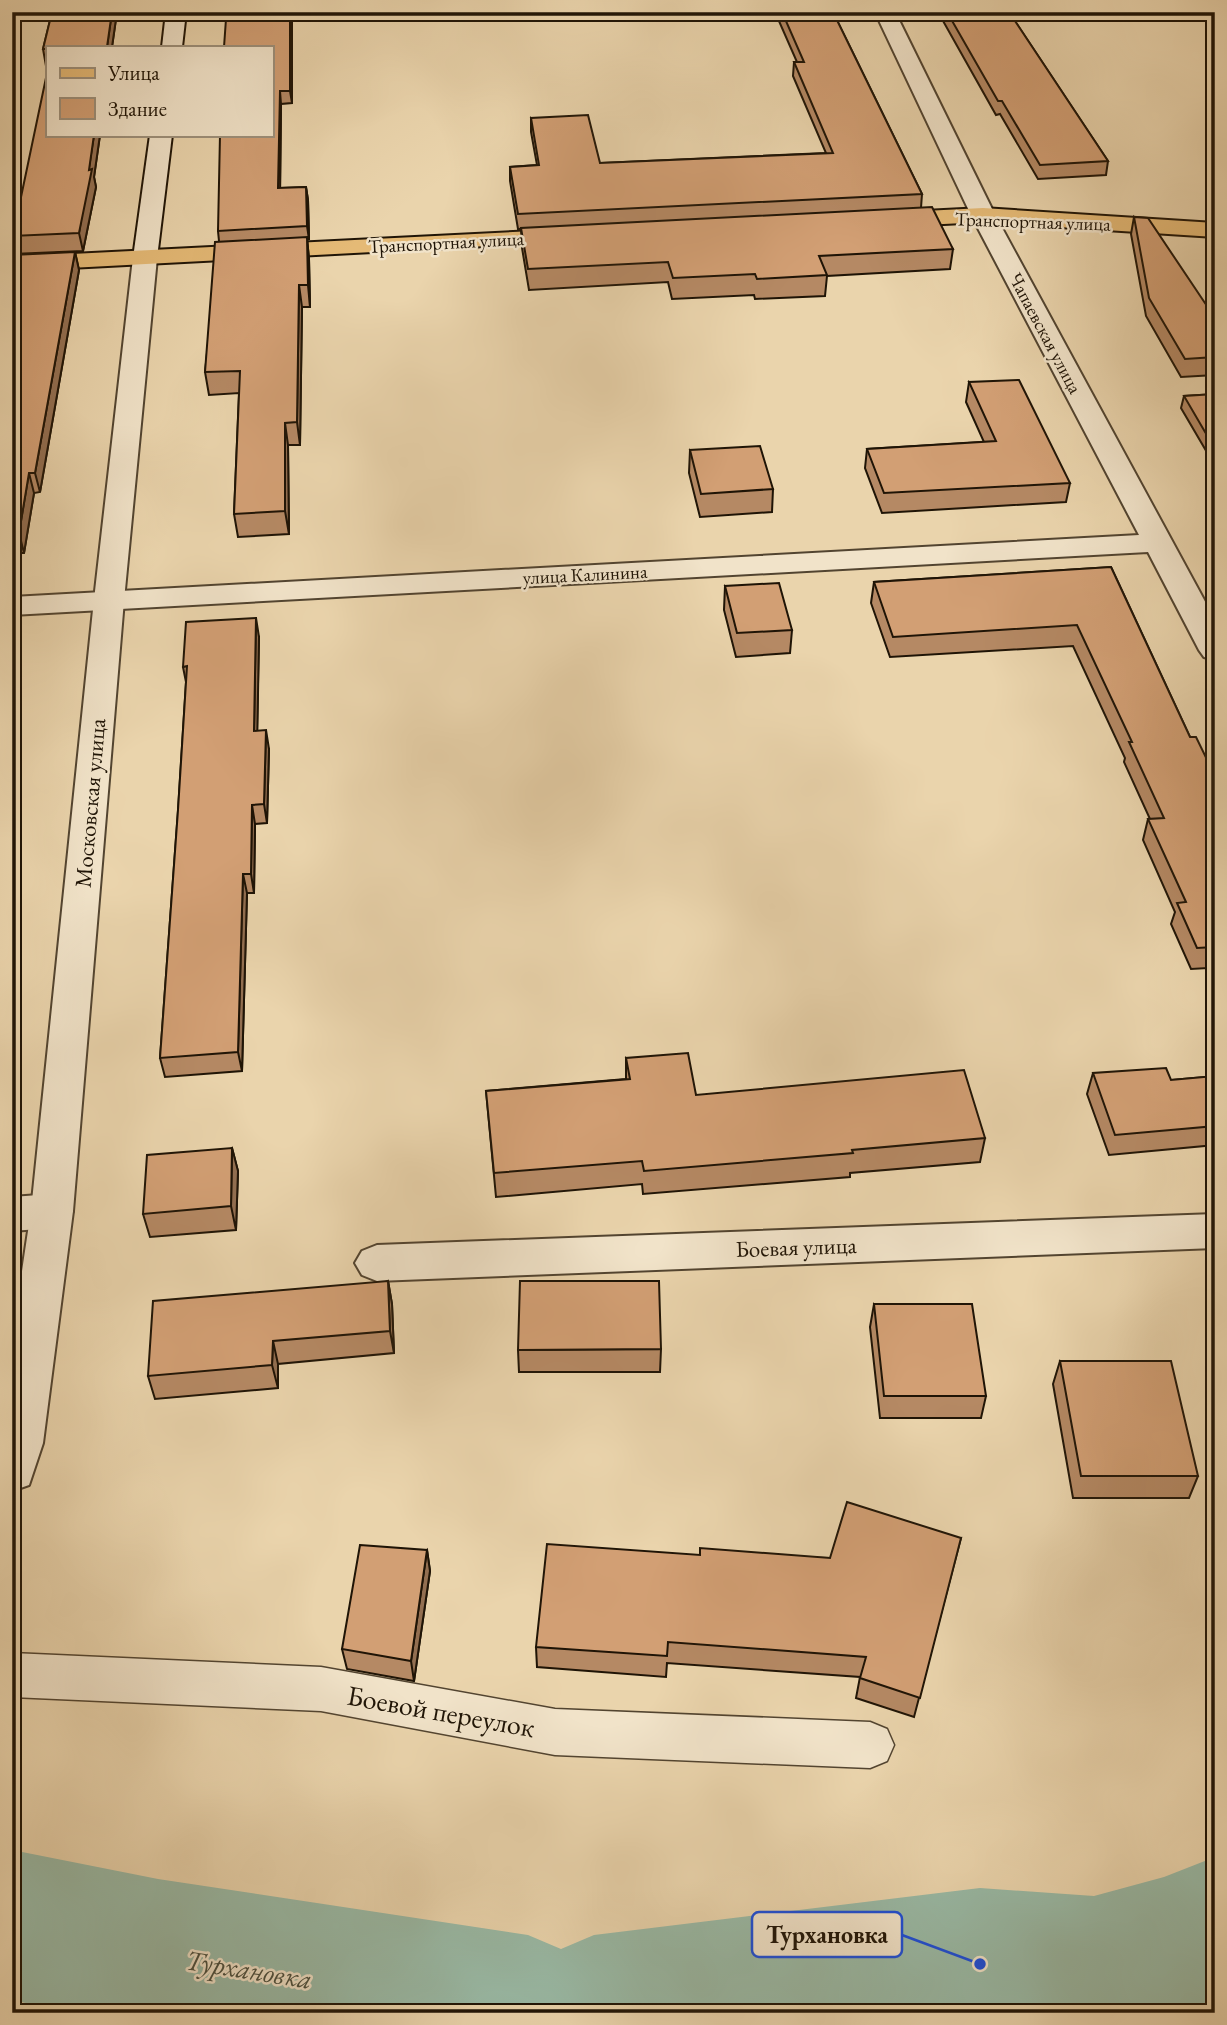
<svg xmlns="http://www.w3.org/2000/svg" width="1227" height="2025" font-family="'EB Garamond',serif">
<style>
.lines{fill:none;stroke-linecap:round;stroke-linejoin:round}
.river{fill:#99b9a5;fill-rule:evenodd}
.service-casing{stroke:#524430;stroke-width:3}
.minor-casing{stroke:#524430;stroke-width:4}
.tertiary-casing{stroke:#524430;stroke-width:4}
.secondary-casing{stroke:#1f1406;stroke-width:4}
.primary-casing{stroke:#1f1406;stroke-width:4}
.service{fill:#f1e3c9;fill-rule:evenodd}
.minor{fill:#f1e3c9;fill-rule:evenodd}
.tertiary{fill:#f1e3c9;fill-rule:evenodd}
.secondary{fill:#f1e3c9;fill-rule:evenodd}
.primary{fill:#e5ba76;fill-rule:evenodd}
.wall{fill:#b58964;stroke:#1f1406;stroke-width:2}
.shaded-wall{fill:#936f51;stroke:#1f1406;stroke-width:2}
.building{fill:#d29f74;stroke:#1f1406;stroke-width:2}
.labels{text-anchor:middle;stroke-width:5;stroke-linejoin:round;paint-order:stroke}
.far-street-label{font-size:19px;fill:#1f1406;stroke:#f1e3c9}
.street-label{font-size:23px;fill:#1f1406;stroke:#f1e3c9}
.near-street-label{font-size:28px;fill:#1f1406;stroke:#f1e3c9}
.near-water-label{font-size:28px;font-style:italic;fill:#4a4e3e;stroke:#f1e3c9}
.leader{fill:none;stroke:#1d4ed8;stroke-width:2.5}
.callout-dot{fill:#1d4ed8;stroke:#f1e3c9;stroke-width:2.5}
.callout{fill:#f1e3c9;stroke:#1d4ed8;stroke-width:2.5}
.callout-label{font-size:24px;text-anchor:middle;font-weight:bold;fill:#1f1406}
</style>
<rect width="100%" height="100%" fill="#ead4ac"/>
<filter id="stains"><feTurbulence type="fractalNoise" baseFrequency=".00286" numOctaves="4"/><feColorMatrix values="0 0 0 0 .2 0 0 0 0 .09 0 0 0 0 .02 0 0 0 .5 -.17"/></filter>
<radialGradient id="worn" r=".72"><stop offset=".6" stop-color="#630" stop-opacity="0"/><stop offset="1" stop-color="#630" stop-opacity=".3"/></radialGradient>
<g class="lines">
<polygon class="river" points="12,1850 158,1879 528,1935 561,1949 594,1935 980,1888 1094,1896 1164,1877 1215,1857 1215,2010 1209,2013 71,2013 12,2000"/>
<defs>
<polygon id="service" points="12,1653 321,1667 555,1709 870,1722 887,1729 894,1745 887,1761 870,1768 555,1755 321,1711 12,1697"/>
<g id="minor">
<polygon points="875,12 895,12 995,215 1215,620 1215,660 1204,657 1199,650 1148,552 12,615 12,597 1139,535 971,215"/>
<polygon points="52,1194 67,1199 73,1211 67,1223 52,1228 12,1231 12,1197"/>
<polygon points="1215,1214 1215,1248 377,1281 362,1275 355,1263 362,1251 377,1245"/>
</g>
<polygon id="tertiary" points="145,251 154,253 157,258 124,600 73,1211 43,1443 29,1485 12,1491 12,1338 31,1211 94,600 133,258 136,253"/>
<g id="secondary">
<polygon points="166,12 186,12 182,47 162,47"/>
<polygon points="150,135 172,135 157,258 154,263 145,265 136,263 133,258"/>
</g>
<g id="primary">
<polygon points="983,208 1215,223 1215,237 983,222 885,227 877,225 873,220 877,215 885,213"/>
<polygon points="573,229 582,231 585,236 582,241 12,271 12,257"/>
</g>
</defs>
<use href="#service" class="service-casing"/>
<use href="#minor" class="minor-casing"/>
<use href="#tertiary" class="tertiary-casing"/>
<use href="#secondary" class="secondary-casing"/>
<use href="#primary" class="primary-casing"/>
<use href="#service" class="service"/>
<use href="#minor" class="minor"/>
<use href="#tertiary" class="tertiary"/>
<use href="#secondary" class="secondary"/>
<use href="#primary" class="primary"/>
</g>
<g class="wall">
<polygon points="52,12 117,12 112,47 47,47 47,66 46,66 43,49"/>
<polygon points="292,12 292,103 281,104 280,188 306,187 308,200 309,239 307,239 309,259 310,307 302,307 300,445 288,445 289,534 238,537 234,514 239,393 209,395 205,372 219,241 218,231"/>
<polygon points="775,12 833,12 922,194 921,208 953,249 950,269 827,276 825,296 755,299 754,295 672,299 668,282 529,290 522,248 521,229 518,229 510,181 510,167 537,165 531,132 531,118 600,163 826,153 793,76 794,62 797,62"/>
<polygon points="938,12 1009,12 1108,161 1106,175 1038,179 1000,114 996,115"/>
<polygon points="1089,12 1215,12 1215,15 1176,13 1175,17"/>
<polygon points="47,135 100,135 94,177 96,187 83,251 12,254 12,198 21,197"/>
<polygon points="1134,217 1215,318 1215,375 1181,377 1146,316 1131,234"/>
<polygon points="75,252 79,270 40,492 34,493 24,553 12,553 12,255"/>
<polygon points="969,382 1070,483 1066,502 882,513 865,468 867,449 984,442 966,402"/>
<polygon points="1215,394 1215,466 1181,408 1184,396"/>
<polygon points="690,450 773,489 772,512 700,517 689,473"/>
<polygon points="1111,567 1190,737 1215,776 1215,983 1208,968 1191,969 1171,924 1175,912 1143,840 1148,819 1150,819 1124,762 1125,758 1073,646 890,657 871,603 874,582"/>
<polygon points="725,586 792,630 790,653 736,657 724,610"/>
<polygon points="259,637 257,731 269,749 267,823 255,824 254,893 247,893 242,1071 165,1077 160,1058 178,810 186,682 183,667"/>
<polygon points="626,1058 696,1095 985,1138 980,1162 850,1173 850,1177 643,1194 642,1184 496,1197 486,1091 626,1079"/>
<polygon points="1093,1073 1171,1080 1215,1076 1215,1145 1109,1155 1087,1094"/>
<polygon points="232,1148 238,1171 236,1230 150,1237 143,1214"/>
<polygon points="388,1281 392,1304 394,1353 278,1364 278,1388 155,1399 148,1376"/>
<polygon points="874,1304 986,1396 981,1418 880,1418 870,1327"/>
<polygon points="661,1349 660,1372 519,1372 518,1350"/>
<polygon points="1060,1361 1198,1476 1189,1498 1073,1498 1053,1384"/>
<polygon points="961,1538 914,1717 856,1698 860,1677 667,1663 666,1677 537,1667 536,1647 700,1555 830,1558"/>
<polygon points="427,1550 430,1571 414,1681 347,1669 342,1649"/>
</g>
<g class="shaded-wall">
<polygon points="112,12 117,12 112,47 107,47"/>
<polygon points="290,12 292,12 292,103 290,91"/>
<polygon points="280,91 281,104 280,201 278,188"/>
<polygon points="94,135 100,135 94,177 96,187 83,251 79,233"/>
<polygon points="306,187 308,200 309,239 307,226"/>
<polygon points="307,237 309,259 310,307 308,285"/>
<polygon points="75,252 79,270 40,492 35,473"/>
<polygon points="299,285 302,307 300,445 297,422"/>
<polygon points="285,423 288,445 289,534 285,511"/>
<polygon points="29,473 34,493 24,553 19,533"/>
<polygon points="256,618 259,637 257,750 254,731"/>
<polygon points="266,730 269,749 267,823 264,804"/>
<polygon points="252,805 255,824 254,893 251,874"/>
<polygon points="243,874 247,893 242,1071 238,1052"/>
<polygon points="232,1148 238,1171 236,1230 231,1206"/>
<polygon points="388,1281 392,1304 394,1353 390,1331"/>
<polygon points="273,1341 278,1364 278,1388 272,1365"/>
<polygon points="427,1550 430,1571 414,1681 411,1661"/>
</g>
<g class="building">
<polygon points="52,12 112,12 107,47 47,47 47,49 43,49"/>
<polygon points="231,12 290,12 290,91 280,91 278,188 306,187 307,226 218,231 220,135 271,135 271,47 224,47 226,19 230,19"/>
<polygon points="782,12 833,12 922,194 518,214 510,167 539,165 531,118 588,115 600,163 833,153 794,62 804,62"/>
<polygon points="947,12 1009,12 1108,161 1040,165 1002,101 998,101"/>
<polygon points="47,73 47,135 94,135 89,170 92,169 79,233 12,236 12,198 21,197"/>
<polygon points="932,207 953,249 819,256 827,275 757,279 755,274 673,278 668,262 528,269 521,228"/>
<polygon points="1134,217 1148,218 1215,318 1215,357 1185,359 1149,298"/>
<polygon points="307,237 308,285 299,285 297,422 285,423 285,511 234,514 240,371 205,372 215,242"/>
<polygon points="75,252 35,473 29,473 19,533 12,533 12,255"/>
<polygon points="1019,380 1070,483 884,493 867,449 996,441 969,382"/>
<polygon points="1215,394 1215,449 1184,396"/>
<polygon points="760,446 773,489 701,494 690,450"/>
<polygon points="1111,567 1190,737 1196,737 1215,776 1215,790 1212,790 1215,796 1215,948 1214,947 1197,948 1177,903 1186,902 1148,819 1164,818 1129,742 1132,742 1077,625 893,637 874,582"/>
<polygon points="779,583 792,630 737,633 725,586"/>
<polygon points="256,618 254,731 266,730 264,804 252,805 251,874 243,874 238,1052 160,1058 178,810 187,666 183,667 186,622"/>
<polygon points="688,1053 696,1095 964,1070 985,1138 852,1150 853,1153 644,1171 642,1161 494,1173 486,1091 630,1079 626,1058"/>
<polygon points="1166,1068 1171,1080 1215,1076 1215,1126 1115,1135 1093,1073"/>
<polygon points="232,1148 231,1206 143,1214 147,1155"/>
<polygon points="388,1281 390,1331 273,1341 272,1365 148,1376 153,1301"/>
<polygon points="520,1281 659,1281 661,1349 518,1350"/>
<polygon points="874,1304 972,1304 986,1396 884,1396"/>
<polygon points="1060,1361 1171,1361 1198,1476 1081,1476"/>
<polygon points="847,1502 961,1538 920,1698 860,1678 866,1657 668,1642 667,1656 536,1647 547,1544 700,1555 700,1548 830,1558"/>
<polygon points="360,1545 427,1550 411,1661 342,1649"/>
</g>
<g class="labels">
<g class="far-street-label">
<text transform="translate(1033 221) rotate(2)" y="7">Транспортная улица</text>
<text transform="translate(446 242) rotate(-3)" y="7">Транспортная улица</text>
<text transform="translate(1046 333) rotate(62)" y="7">Чапаевская улица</text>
<text transform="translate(585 574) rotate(-3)" y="7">улица Калинина</text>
</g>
<g class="street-label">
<text transform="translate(90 803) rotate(-85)" y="8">Московская улица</text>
<text transform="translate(796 1247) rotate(-2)" y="8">Боевая улица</text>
</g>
<g class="near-street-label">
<text transform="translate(441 1711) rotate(10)" y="10">Боевой переулок</text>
</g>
<g class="near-water-label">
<text transform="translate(249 1969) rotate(9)" y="10">Турхановка</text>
</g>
</g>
<path class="leader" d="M980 1964L902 1935"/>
<circle class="callout-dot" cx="980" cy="1964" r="7"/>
<rect class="callout" x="752" y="1912" width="150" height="45" rx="7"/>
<g class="callout-label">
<text x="827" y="1943">Турхановка</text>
</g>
<rect width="1227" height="2025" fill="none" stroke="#ead4ac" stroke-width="42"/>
<rect x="14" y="14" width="1199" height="1997" fill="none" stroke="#1f1406" stroke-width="3.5"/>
<rect x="21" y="21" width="1185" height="1983" fill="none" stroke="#1f1406" stroke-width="2"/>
<rect x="46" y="46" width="228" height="91" fill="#f1e3c9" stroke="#9d907b" stroke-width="2"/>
<rect x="60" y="68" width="35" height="10" fill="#e5ba76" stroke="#9d907b" stroke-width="2"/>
<text x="108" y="80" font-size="21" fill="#1f1406">Улица</text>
<rect x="60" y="98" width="35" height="21" fill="#d29f74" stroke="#9d907b" stroke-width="2"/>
<text x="108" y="116" font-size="21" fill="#1f1406">Здание</text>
<rect width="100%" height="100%" filter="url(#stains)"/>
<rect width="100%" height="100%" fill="url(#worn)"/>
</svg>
